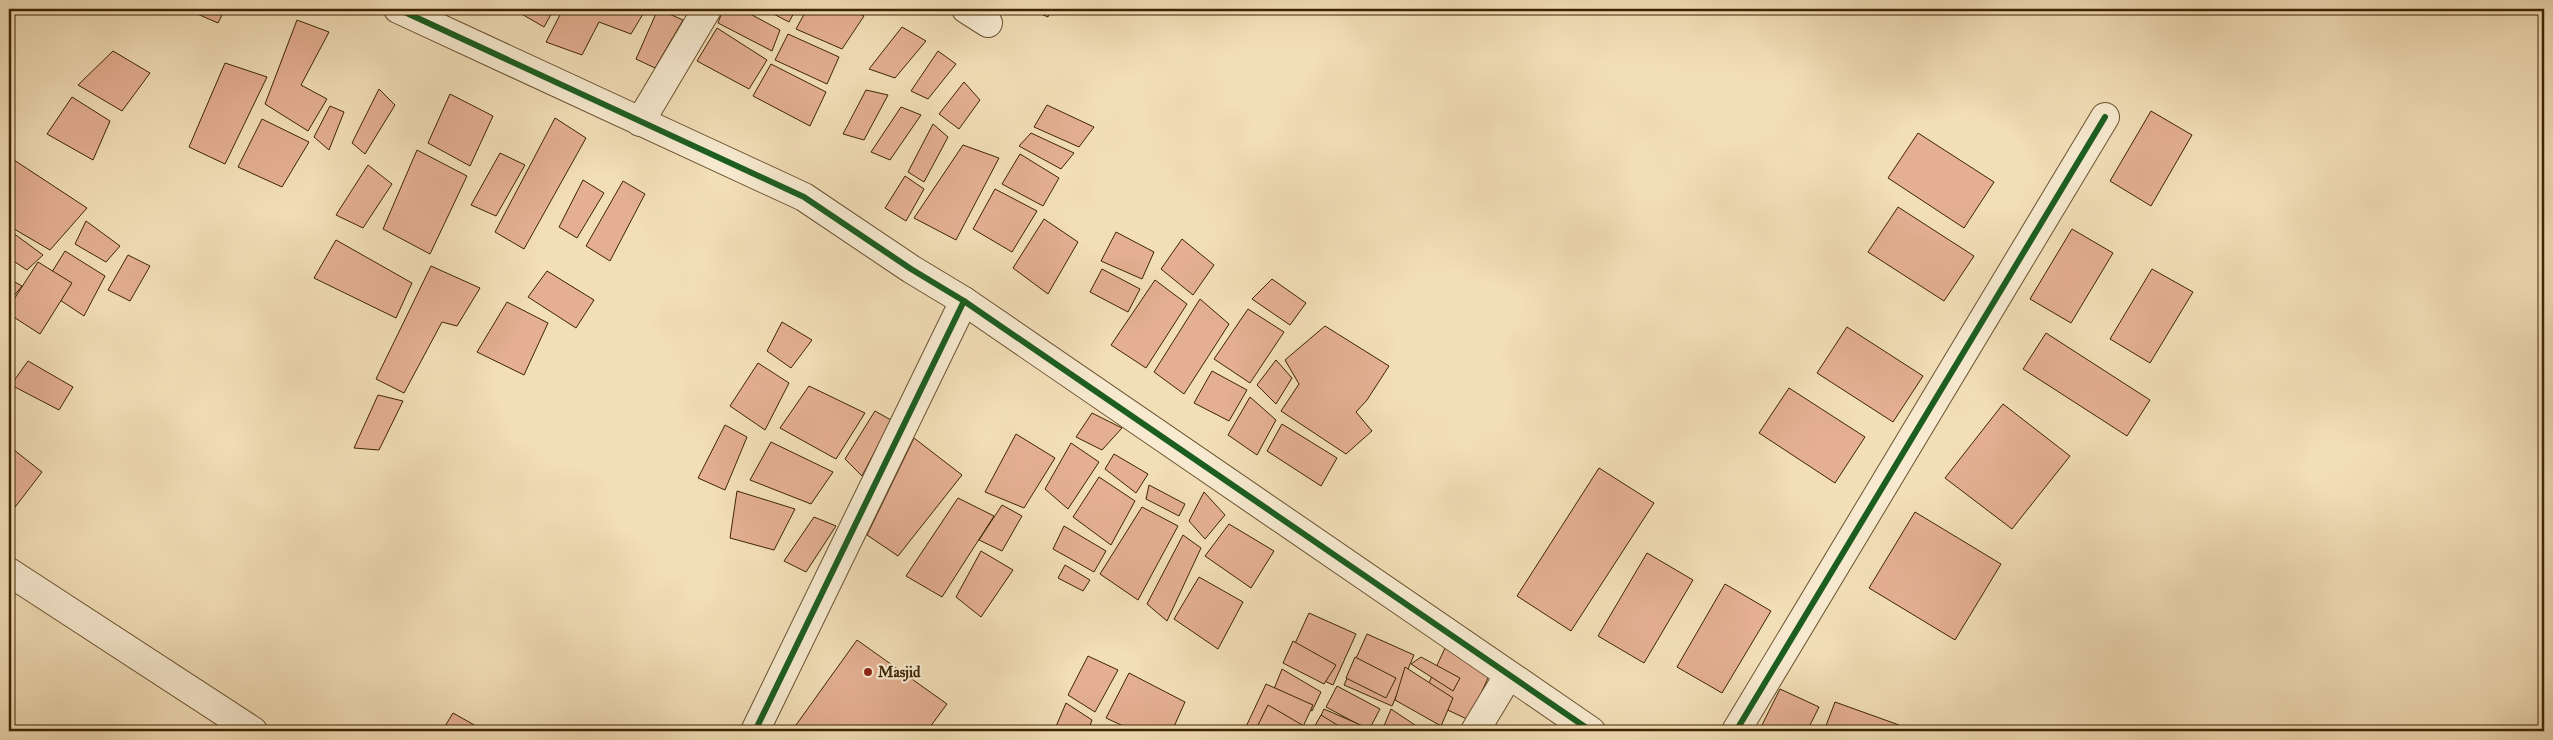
<svg xmlns="http://www.w3.org/2000/svg" width="2553" height="740" font-family="'IM FELL Great Primer',serif">
<style>
.building{fill:#e4af92;stroke:#3d2502}
.lines{fill:none;stroke-linecap:round;stroke-linejoin:round}
.minor-casing{stroke:#6a532f;stroke-width:30}
.minor{stroke:#f7ead0;stroke-width:28}
.cycleway-casing{stroke:#f7ead0;stroke-width:9}
.cycleway{stroke:#1b5e20;stroke-width:6}
.poi-dot{fill:#8f2418;stroke:#f7ead0;stroke-width:2}
.labels{text-anchor:middle;stroke-width:4.5;stroke-linejoin:round;paint-order:stroke}
.poi-label{font-size:15px;font-weight:bold;fill:#3d2502;stroke:#f7ead0;text-anchor:start}
</style>
<rect width="100%" height="100%" fill="#f2deb7"/>
<filter id="stains"><feTurbulence type="fractalNoise" baseFrequency=".004" numOctaves="4"/><feColorMatrix values="0 0 0 0 .2 0 0 0 0 .09 0 0 0 0 .02 0 0 0 .5 -.17"/></filter>
<radialGradient id="worn" r=".72"><stop offset=".6" stop-color="#630" stop-opacity="0"/><stop offset="1" stop-color="#630" stop-opacity=".3"/></radialGradient>
<g class="building">
<polygon points="186,9 225,9 218,23"/>
<polygon points="513,9 554,9 544,27"/>
<polygon points="563,9 646,9 631,34 599,22 582,55 546,42"/>
<polygon points="658,9 683,20 655,68 636,59"/>
<polygon points="723,9 741,9 780,30 772,51 718,23"/>
<polygon points="764,9 796,9 789,22"/>
<polygon points="807,9 849,9 864,16 842,49 796,29"/>
<polygon points="1005,9 1018,9 1015,14"/>
<polygon points="1029,9 1050,9 1048,17"/>
<polygon points="297,20 329,32 301,85 327,99 308,131 265,104"/>
<polygon points="902,27 926,41 895,78 869,69"/>
<polygon points="717,28 767,60 749,89 697,61"/>
<polygon points="788,34 839,57 827,84 775,60"/>
<polygon points="113,51 150,73 122,111 78,85"/>
<polygon points="938,51 956,64 928,99 911,91"/>
<polygon points="225,63 267,77 225,164 189,147"/>
<polygon points="771,64 826,92 810,126 753,96"/>
<polygon points="964,82 980,100 959,129 939,114"/>
<polygon points="379,89 395,105 365,154 352,143"/>
<polygon points="866,90 888,95 864,140 843,134"/>
<polygon points="450,94 493,116 470,166 428,143"/>
<polygon points="72,97 110,121 93,160 47,134"/>
<polygon points="1047,105 1094,127 1079,147 1034,127"/>
<polygon points="330,106 344,112 329,150 314,137"/>
<polygon points="901,107 921,115 890,160 871,152"/>
<polygon points="2151,111 2192,135 2151,206 2110,181"/>
<polygon points="555,118 586,138 524,249 495,232"/>
<polygon points="262,119 309,142 282,187 238,167"/>
<polygon points="933,124 948,137 924,182 908,172"/>
<polygon points="1031,133 1074,153 1061,169 1019,146"/>
<polygon points="1918,133 1994,182 1964,228 1888,178"/>
<polygon points="963,145 999,158 956,240 914,218"/>
<polygon points="417,150 467,176 430,254 383,229"/>
<polygon points="500,153 525,165 496,216 471,205"/>
<polygon points="1020,154 1059,178 1043,206 1002,184"/>
<polygon points="14,160 87,208 50,250 9,226 9,169"/>
<polygon points="368,165 392,184 363,228 336,215"/>
<polygon points="905,176 924,189 906,221 885,208"/>
<polygon points="583,180 604,193 577,238 559,227"/>
<polygon points="623,181 645,194 610,261 586,246"/>
<polygon points="995,189 1037,211 1012,252 973,229"/>
<polygon points="1898,207 1974,256 1944,301 1868,252"/>
<polygon points="1044,219 1078,242 1048,294 1013,268"/>
<polygon points="86,221 120,246 106,262 75,244"/>
<polygon points="2072,229 2113,253 2071,323 2030,299"/>
<polygon points="9,230 43,255 27,270 9,258"/>
<polygon points="1116,232 1154,252 1142,279 1101,261"/>
<polygon points="1182,239 1214,265 1193,295 1161,269"/>
<polygon points="336,240 412,283 396,318 314,278"/>
<polygon points="65,251 105,276 84,316 42,288"/>
<polygon points="128,255 150,266 130,301 108,290"/>
<polygon points="38,262 72,283 40,334 9,314 9,307"/>
<polygon points="431,266 480,288 457,326 442,322 404,393 376,379"/>
<polygon points="1102,269 1140,289 1128,312 1090,292"/>
<polygon points="2152,269 2193,292 2150,363 2110,339"/>
<polygon points="547,271 594,300 576,328 528,297"/>
<polygon points="9,279 22,286 9,302"/>
<polygon points="1272,279 1306,303 1290,325 1252,299"/>
<polygon points="1155,280 1187,304 1146,368 1111,345"/>
<polygon points="1200,299 1229,324 1184,394 1154,372"/>
<polygon points="507,302 548,323 524,375 477,352"/>
<polygon points="1248,309 1284,332 1250,383 1214,359"/>
<polygon points="782,322 812,340 791,368 767,351"/>
<polygon points="1325,326 1389,366 1367,400 1356,412 1372,431 1346,454 1281,411 1299,384 1285,360"/>
<polygon points="1847,327 1923,376 1893,422 1817,373"/>
<polygon points="2046,333 2150,400 2127,436 2023,369"/>
<polygon points="1276,360 1292,378 1276,404 1257,385"/>
<polygon points="28,361 73,387 59,410 11,385"/>
<polygon points="758,363 789,383 765,430 730,406"/>
<polygon points="1212,371 1247,390 1229,421 1194,403"/>
<polygon points="809,386 865,413 836,459 780,428"/>
<polygon points="1789,388 1865,437 1835,483 1759,433"/>
<polygon points="378,395 403,401 379,450 354,448"/>
<polygon points="1250,397 1276,420 1257,455 1228,435"/>
<polygon points="2003,404 2070,456 2012,529 1945,478"/>
<polygon points="875,411 891,420 862,476 845,459"/>
<polygon points="1092,413 1122,428 1102,450 1076,437"/>
<polygon points="1282,424 1337,458 1321,486 1267,451"/>
<polygon points="725,425 747,437 725,490 698,478"/>
<polygon points="1016,434 1055,458 1024,508 985,492"/>
<polygon points="914,438 962,475 898,556 867,535"/>
<polygon points="771,442 833,472 811,504 750,480"/>
<polygon points="1071,443 1099,462 1068,509 1045,489"/>
<polygon points="9,446 42,472 9,515"/>
<polygon points="1114,454 1148,474 1136,493 1105,469"/>
<polygon points="1599,468 1654,503 1571,631 1517,596"/>
<polygon points="1099,477 1135,501 1111,545 1073,517"/>
<polygon points="1149,485 1185,504 1179,516 1146,499"/>
<polygon points="737,491 795,509 774,550 730,538"/>
<polygon points="1204,492 1225,515 1205,539 1189,521"/>
<polygon points="958,498 994,516 942,597 906,576"/>
<polygon points="1002,505 1022,516 1002,551 979,540"/>
<polygon points="1142,507 1178,526 1138,600 1100,574"/>
<polygon points="1915,512 2001,564 1955,640 1869,588"/>
<polygon points="814,517 836,526 806,572 784,561"/>
<polygon points="1229,524 1274,551 1251,588 1205,556"/>
<polygon points="1064,526 1106,551 1094,572 1053,549"/>
<polygon points="1183,535 1201,548 1167,621 1147,604"/>
<polygon points="981,551 1013,570 981,617 956,597"/>
<polygon points="1647,553 1693,580 1644,663 1598,636"/>
<polygon points="1065,565 1090,580 1083,591 1058,578"/>
<polygon points="1199,577 1243,602 1218,649 1174,619"/>
<polygon points="1725,584 1771,611 1722,693 1677,667"/>
<polygon points="1309,613 1356,634 1333,685 1286,663"/>
<polygon points="1367,634 1414,655 1392,706 1344,685"/>
<polygon points="857,640 947,704 927,731 805,731 796,725"/>
<polygon points="1293,641 1336,665 1324,684 1283,663"/>
<polygon points="1445,648 1492,669 1469,720 1422,698"/>
<polygon points="1088,656 1118,670 1095,712 1068,695"/>
<polygon points="1355,657 1396,678 1386,698 1346,678"/>
<polygon points="1421,657 1460,678 1453,691 1411,664"/>
<polygon points="1405,667 1453,698 1441,726 1395,700"/>
<polygon points="1282,669 1321,692 1312,711 1274,689"/>
<polygon points="1129,673 1185,702 1172,731 1134,731 1106,718"/>
<polygon points="1266,684 1313,705 1301,731 1244,731"/>
<polygon points="1337,686 1380,709 1369,730 1326,707"/>
<polygon points="1780,689 1819,707 1807,731 1759,731"/>
<polygon points="1835,702 1899,725 1897,731 1824,731"/>
<polygon points="1066,703 1092,720 1088,731 1054,731"/>
<polygon points="1268,705 1304,726 1301,731 1256,729"/>
<polygon points="1324,709 1372,730 1371,731 1314,731"/>
<polygon points="1391,709 1424,731 1392,731 1384,726"/>
<polygon points="453,713 485,731 442,731"/>
<polygon points="1321,715 1347,731 1312,731"/>
</g>
<g class="lines">
<defs>
<g id="minor">
<polyline points="398,9 804,197 911,269 964,301 1591,731"/>
<polyline points="966,9 988,23"/>
<polyline points="640,122 707,9"/>
<polyline points="9,572 253,731"/>
<polyline points="755,731 964,301"/>
<polyline points="1475,731 1508,676"/>
<polyline points="1736,731 2105,117"/>
</g>
</defs>
<use href="#minor" class="minor-casing"/>
<use href="#minor" class="minor"/>
<defs>
<g id="cycleway">
<polyline points="398,9 804,197 911,269 964,301 1591,731"/>
<polyline points="755,731 964,301"/>
<polyline points="1736,731 2105,117"/>
</g>
</defs>
<use href="#cycleway" class="cycleway-casing"/>
<use href="#cycleway" class="cycleway"/>
</g>
<circle class="poi-dot" cx="868" cy="672" r="5"/>
<g class="labels">
<g class="poi-label">
<text x="878" y="677">Masjid</text>
</g>
</g>
<rect width="2553" height="740" fill="none" stroke="#f2deb7" stroke-width="30"/>
<rect x="10" y="10" width="2533" height="720" fill="none" stroke="#3d2502" stroke-width="2.5"/>
<rect x="15" y="15" width="2523" height="710" fill="none" stroke="#3d2502"/>
<rect width="100%" height="100%" filter="url(#stains)"/>
<rect width="100%" height="100%" fill="url(#worn)"/>
</svg>
